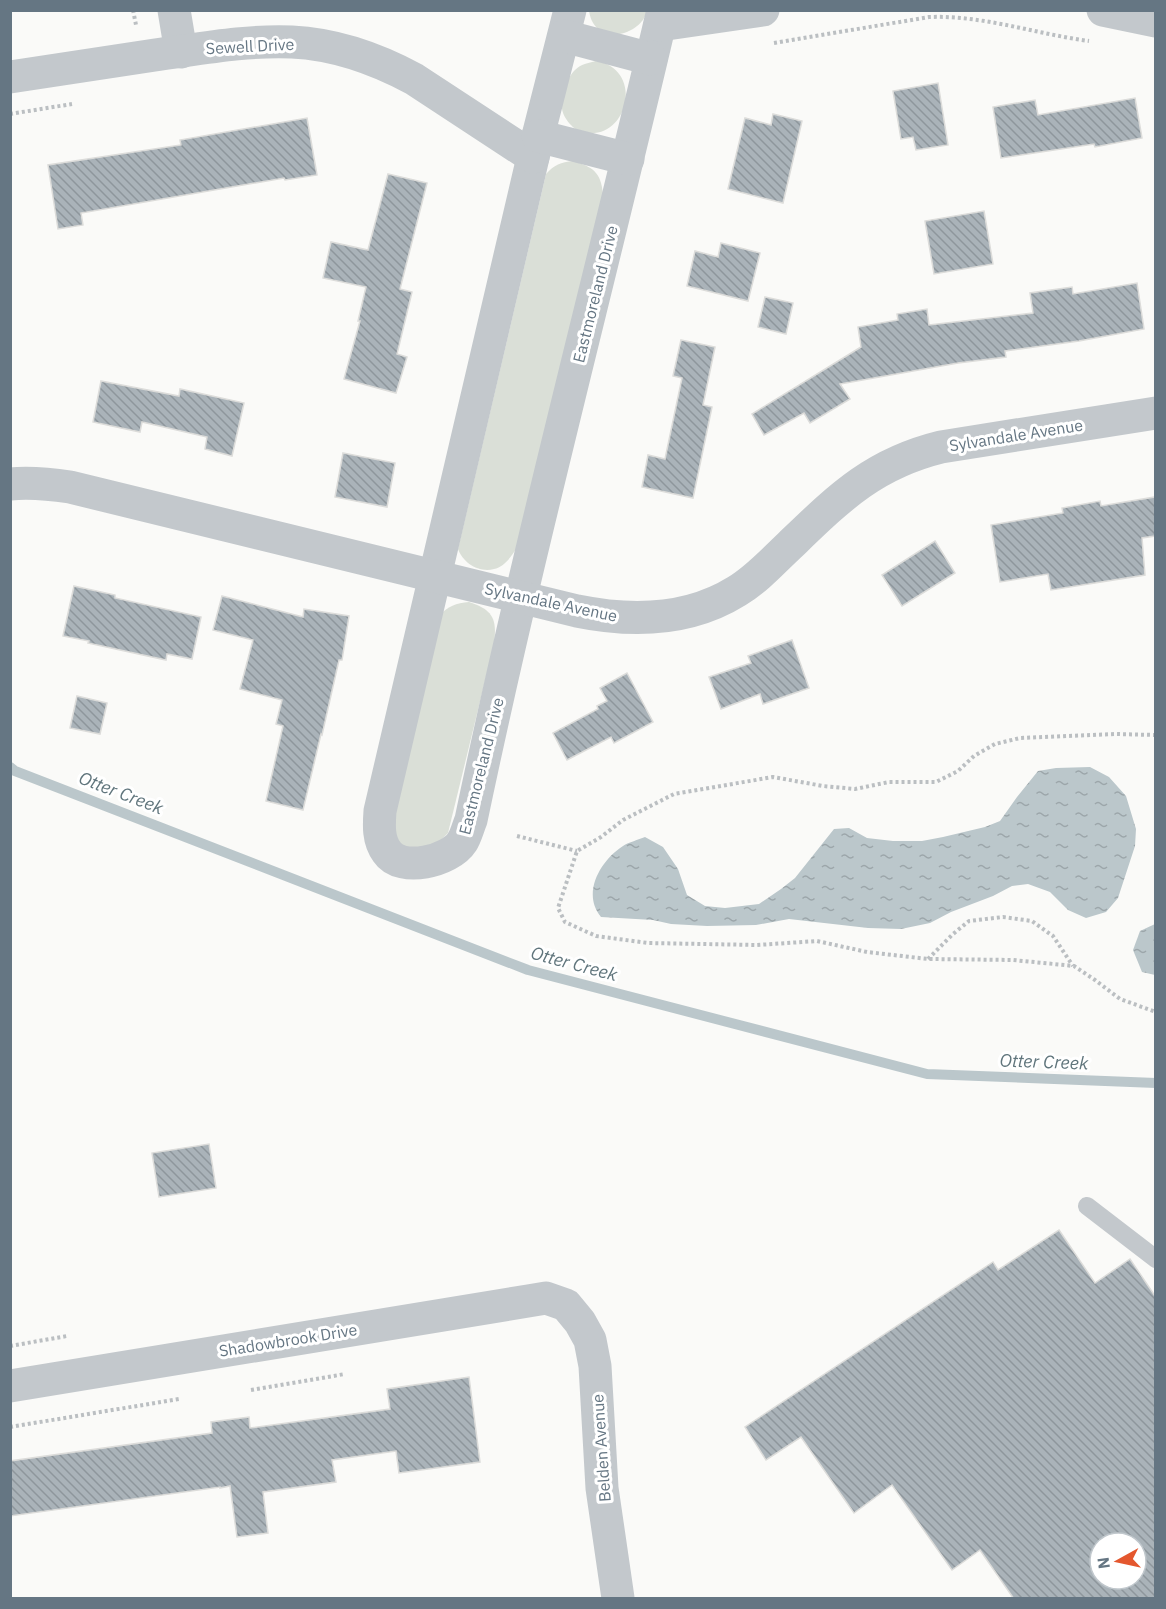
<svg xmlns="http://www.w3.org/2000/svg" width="1166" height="1609" font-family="'IBM Plex Sans',sans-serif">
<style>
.grass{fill:#dadfd7}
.water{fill:url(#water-ripples)}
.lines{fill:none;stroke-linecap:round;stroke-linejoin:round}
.stream{stroke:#bbc7cb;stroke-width:10}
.building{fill:url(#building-back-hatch);stroke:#dcdcda;stroke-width:1.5;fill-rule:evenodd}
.path{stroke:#bbbfc2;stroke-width:4;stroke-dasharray:3 3;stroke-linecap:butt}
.lane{stroke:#c3c8cc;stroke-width:18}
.street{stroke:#c3c8cc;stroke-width:33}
.labels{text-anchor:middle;stroke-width:6;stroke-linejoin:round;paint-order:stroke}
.street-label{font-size:16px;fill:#657683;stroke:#fff}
.water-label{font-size:18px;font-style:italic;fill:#60757c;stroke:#fff}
</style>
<defs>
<pattern id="water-ripples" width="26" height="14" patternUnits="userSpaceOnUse" patternTransform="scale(1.5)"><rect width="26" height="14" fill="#bbc7cb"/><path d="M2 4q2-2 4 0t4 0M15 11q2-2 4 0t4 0" fill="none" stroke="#9ca6aa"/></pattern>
<pattern id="building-back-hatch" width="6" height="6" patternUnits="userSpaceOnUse" patternTransform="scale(1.5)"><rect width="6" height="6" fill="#aab3b9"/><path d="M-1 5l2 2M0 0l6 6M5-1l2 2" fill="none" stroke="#8e969c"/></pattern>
</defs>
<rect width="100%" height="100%" fill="#fafaf8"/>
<g class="grass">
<path d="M589,11H647C643,30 612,43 597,28C592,23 590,17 589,11Z"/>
<path d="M596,61C644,69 629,138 587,133C581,132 575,130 571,125C567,121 563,115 562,109C561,98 567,77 575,70C581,64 588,63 596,61Z"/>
<path d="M573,161C593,167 601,172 603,194L516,549C511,557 504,567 494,569C479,573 463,563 458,549L546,174C554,165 561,162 573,161Z"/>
<path d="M469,602C494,610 497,620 494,644L448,833L426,855L395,843L391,809L439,616C448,606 456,603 469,602Z"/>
</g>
<g class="water">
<path d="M1090,767L1109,777L1126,796L1136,829L1135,846L1118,898L1106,912L1086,918L1068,910L1050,892L1028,884L1012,886L993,896L951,912L930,923L901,929L868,928L789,919L756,925L707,926L671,924L653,920L601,917C581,893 601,860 623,846C629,842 638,840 645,837L663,847L678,869L687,895L705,906L725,908L759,904L781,889L795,878L834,829L849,828L867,838L893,841H922L943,837L985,827L1000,821L1017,797L1038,771L1056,768Z"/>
<polygon points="1155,924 1155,975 1142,972 1133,950 1140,931"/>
</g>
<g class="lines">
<polyline class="stream" points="10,767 15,771 528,970 927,1074 1156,1083"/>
</g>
<g class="building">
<polygon points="938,83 948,145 916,150 913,137 901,139 893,91"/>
<polygon points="1135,98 1142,138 1095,147 1094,144 1001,158 993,107 1035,100 1038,115"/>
<polygon points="773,114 802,121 783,203 728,189 745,118 771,125"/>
<polygon points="307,118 317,175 285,180 284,178 81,213 83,225 58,229 48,165 181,145 180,140"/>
<polygon points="388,174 427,183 400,289 412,292 397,354 407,357 396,393 344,379 360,321 358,321 366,287 323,278 331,242 368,250"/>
<polygon points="984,211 993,264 934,274 925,221"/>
<polygon points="721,243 760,253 748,301 687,286 695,251 718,257"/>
<polygon points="1137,283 1144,329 1079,341 1005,351 1006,357 958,363 840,384 850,399 810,423 804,413 764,435 752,414 861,347 858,327 898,320 897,314 927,309 929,325 1033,313 1030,293 1072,287 1073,294"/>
<polygon points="765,297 793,303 786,334 758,327"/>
<polygon points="681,340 715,347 703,405 712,407 693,498 642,487 648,455 665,459 682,378 673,376"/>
<polygon points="101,381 179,396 180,389 244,403 232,456 205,449 207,437 142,422 140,432 93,422"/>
<polygon points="343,453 395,463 387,507 335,497"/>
<polygon points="1155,497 1155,536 1142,538 1145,575 1051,590 1048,574 1000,582 991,525 1063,513 1062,508 1100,501 1101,506"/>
<polygon points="935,541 955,573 902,606 882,575"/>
<polygon points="74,586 115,595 115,598 201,617 192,659 167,654 166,660 88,643 89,641 63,636"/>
<polygon points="222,596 303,617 304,609 349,616 342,660 339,660 322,735 321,734 303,810 266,801 283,726 276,724 282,700 240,689 253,640 213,630"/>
<polygon points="792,640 809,688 763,704 760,694 721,709 709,677 751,663 748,656"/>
<polygon points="627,673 653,722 614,743 611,737 567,760 553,733 598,709 597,706 607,701 600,688"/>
<polygon points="77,696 107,703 100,734 70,728"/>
<polygon points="209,1144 216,1188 159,1197 152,1153"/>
<path d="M1059,1230L1095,1283L1130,1259L1155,1296V1599H1014L980,1550L952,1570L892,1485L854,1513L801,1437L766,1460L745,1427L993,1262L998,1270ZM1100,1543H1136V1579H1100Z"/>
<polygon points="469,1377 480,1462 399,1473 396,1451 332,1460 336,1482 263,1492 268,1533 237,1537 230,1486 220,1488 220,1487 10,1516 10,1461 212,1433 211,1422 249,1417 250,1428 390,1409 387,1389"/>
</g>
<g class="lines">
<g class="path">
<polyline points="133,10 136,25"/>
<path d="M774,43L929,17C983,15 1036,34 1089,41"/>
<polyline points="10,114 72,104"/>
<polyline points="1156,735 1115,734 1020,738 995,744 974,756 958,771 936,782 889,782 855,789 823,786 773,777 674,794 623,820 601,837 577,851 558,908 565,922 596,936 648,943 757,945 817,941 867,952 928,959 1013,960 1074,966 1095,980 1120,999 1156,1012"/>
<polyline points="517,836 577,851"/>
<polyline points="1156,876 1156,881"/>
<polyline points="928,959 953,934 969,921 1003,917 1032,921 1053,936 1073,966"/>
<polyline points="10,1346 67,1336"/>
<polyline points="251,1390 345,1374"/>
<polyline points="10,1427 179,1399"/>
</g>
<polyline class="lane" points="1087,1206 1156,1259"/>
<g class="street">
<polyline points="174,10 181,52"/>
<path d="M570,10L538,136L380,811C379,825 378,840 387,852C401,873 450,861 462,842C466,836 468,827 471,820C528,548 600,280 663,10"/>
<polyline points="1103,10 1156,21"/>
<polyline points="660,25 763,10"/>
<polyline points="564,36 651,59"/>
<path d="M10,77C59,70 107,62 155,55C200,49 246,40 292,42C334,44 377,59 414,79L533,157"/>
<polyline points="538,136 628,159"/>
<path d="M10,484C31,482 50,484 70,487L577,611C631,622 689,621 737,591C757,579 773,561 789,546C838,499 872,464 941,447L1156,413"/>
<polyline points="10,1386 528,1301 546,1298 566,1305 580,1322 590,1340 595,1366 602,1488 618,1598"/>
</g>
</g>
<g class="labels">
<g class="street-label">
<text transform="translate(250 46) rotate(-3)" y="6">Sewell Drive</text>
<text transform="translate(595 294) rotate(-76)" y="6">Eastmoreland Drive</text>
<text transform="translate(1016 435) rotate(-9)" y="6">Sylvandale Avenue</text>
<text transform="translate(551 602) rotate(12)" y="6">Sylvandale Avenue</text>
<text transform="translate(481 766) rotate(-76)" y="6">Eastmoreland Drive</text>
<text transform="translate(288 1340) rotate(-9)" y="6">Shadowbrook Drive</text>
<text transform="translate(601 1448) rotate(-94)" y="6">Belden Avenue</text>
</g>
<g class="water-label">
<text transform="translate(121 793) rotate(21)" y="6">Otter Creek</text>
<text transform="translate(574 964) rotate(15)" y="6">Otter Creek</text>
<text transform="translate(1044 1062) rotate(2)" y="6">Otter Creek</text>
</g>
</g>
<rect width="1166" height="1609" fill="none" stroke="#657683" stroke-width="24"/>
<g transform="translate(1118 1561) rotate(262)"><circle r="28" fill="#ffffff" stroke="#c1c8cd" stroke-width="1.5"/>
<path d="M0-4.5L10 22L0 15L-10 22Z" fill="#e4572e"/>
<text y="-9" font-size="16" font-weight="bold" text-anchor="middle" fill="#657683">N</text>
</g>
</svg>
